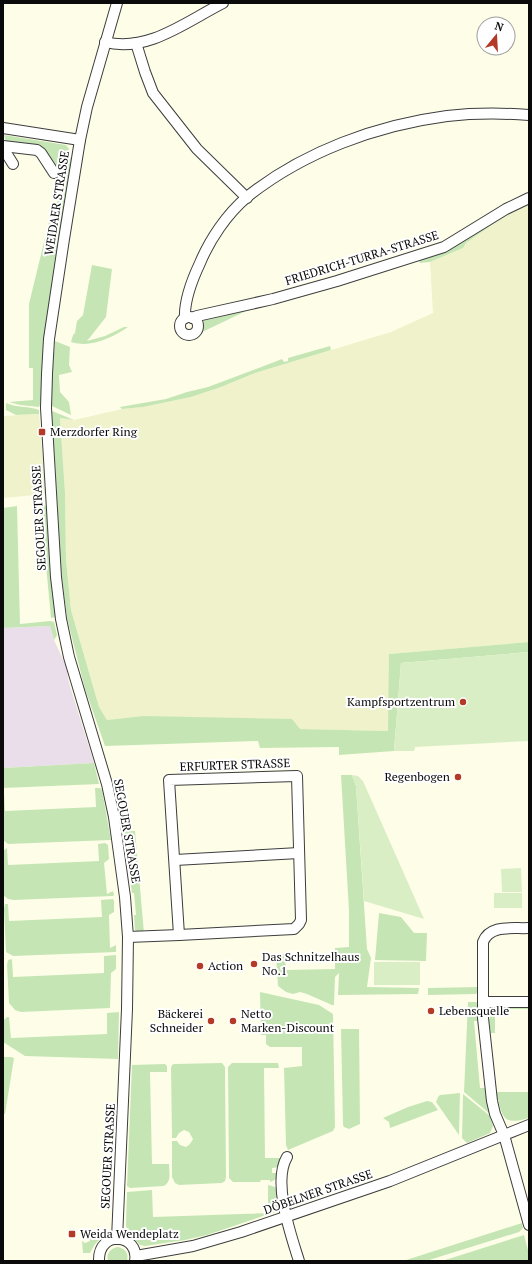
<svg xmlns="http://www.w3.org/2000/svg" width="532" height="1264" font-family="'PT Serif',serif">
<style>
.industrial{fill:#e9dee9}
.farmland{fill:#eff2ca}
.green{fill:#c5e6b4}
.pitch{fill:#d9eec5}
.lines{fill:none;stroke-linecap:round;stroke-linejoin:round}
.minor-casing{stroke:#3d3d3d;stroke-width:12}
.minor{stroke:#fff;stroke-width:10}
.poi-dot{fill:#b43a28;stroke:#fff;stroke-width:1.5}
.labels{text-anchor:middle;stroke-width:4;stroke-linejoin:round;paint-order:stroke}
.street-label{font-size:12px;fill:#0a0a0a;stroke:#fff}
.poi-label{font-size:12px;fill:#0a0a0a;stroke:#fff;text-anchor:start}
</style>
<rect width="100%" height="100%" fill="#fefee8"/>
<polygon class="industrial" points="50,626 54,640 66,666 69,683 94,763 3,768 3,628"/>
<g class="farmland">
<polygon points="529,204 529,642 389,654 389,731 300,729 143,716 107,720 99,707 71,610 66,560 65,493 60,418 74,420 122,409 143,407 191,397 221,387 255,373 391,332 433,313 430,262 463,248 466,243 473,238 505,216"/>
<polygon points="39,414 46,494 3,498 3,416"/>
</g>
<g class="green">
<polygon points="4,135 66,145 69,149 68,158 72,158 58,248 41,403 39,407 20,405 9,402 33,400 33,368 29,368 29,304 53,205 57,203 65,179 59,169 57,170 44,151 6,142"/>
<polygon points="529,201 529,204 505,216 473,238 466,243 463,248 430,262 420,263 419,260"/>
<path d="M92,265L112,269L106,317L87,341L105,336L124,327H128C117,335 98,344 84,344C80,344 75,343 71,342L73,335L75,333L77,321L83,315Z"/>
<polygon points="263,303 198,334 203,318"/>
<polygon points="55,341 70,347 69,365 72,372 59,375 60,392 69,402 71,415 52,406 52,378"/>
<polygon points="330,346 331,350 255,373 221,387 191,397 143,407 122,409 120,407 166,399 187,392 208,387 277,361 282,359 284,362 288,361 288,358"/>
<path d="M6,403C17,408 30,406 39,410V414L16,415L6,410Z"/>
<polygon points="52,411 74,420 60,418 65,493 66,560 71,610 99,707 107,720 143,716 292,719 300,729 388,731 389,654 529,642 529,652 401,663 394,751 339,755 339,747 260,748 258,741 105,746 85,689 67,618 61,569"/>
<polygon points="43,504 47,507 48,512 57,617 51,618 41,513 36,513 36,505"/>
<polygon points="17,506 20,624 50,621 54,622 57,635 54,640 50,626 3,628 3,508"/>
<polygon points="94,763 99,784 3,788 3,768"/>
<polygon points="341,775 352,775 356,786 367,949 371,958 367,987 419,988 418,994 338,995 339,973 335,977 334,1005 332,1005 307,994 300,992 293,994 286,992 278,986 276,954 285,954 286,970 335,969 335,948 349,947 349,911"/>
<polygon points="95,788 100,788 102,790 111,840 8,844 3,840 3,794 4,792 5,811 96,807"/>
<polygon points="124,831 135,831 144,933 138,933 135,930 134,915 136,915 134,893 132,893"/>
<polygon points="105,843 108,845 109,859 104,863 107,894 113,891 114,895 113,896 13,900 8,899 3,895 3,851 7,848 8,865 99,861 98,844"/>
<polygon points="113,899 114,901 114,912 109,915 110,948 116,945 116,952 13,956 6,952 4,909 5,904 8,904 9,921 102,917 101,900"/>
<polygon points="379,913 401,917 414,933 427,933 426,961 375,960"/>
<polygon points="116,955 116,969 111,973 110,1008 21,1012 15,1010 9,1003 7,965 8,960 12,959 13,977 104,973 104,956"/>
<polygon points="479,987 478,991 476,994 428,995 428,988"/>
<polygon points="260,992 319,1005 333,1014 335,1127 333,1131 288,1150 286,1145 284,1068 302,1066 302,1047 270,1047 266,1044 266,1035 261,1035"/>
<polygon points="468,1002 476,1002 478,1003 480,1021 474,1021 480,1088 486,1088 490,1114 464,1092"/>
<polygon points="498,1008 529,1008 529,1009 501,1009 501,1016 495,1016 495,1033 491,1033 489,1021 491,1012"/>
<polygon points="119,1012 118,1059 25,1056 3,1042 3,1021 7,1017 9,1017 11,1038 107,1034 107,1013"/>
<polygon points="341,1029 359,1029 360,1124 349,1129 344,1127 343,1125"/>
<polygon points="3,1057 11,1057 14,1058 5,1114 3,1114"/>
<polygon points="222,1063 225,1067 226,1177 225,1181 222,1183 179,1185 175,1183 172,1177 172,1141 177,1141 180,1145 186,1147 190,1144 193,1139 189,1132 184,1130 179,1133 176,1138 172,1138 171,1068 172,1065 174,1064"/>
<polygon points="232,1063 278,1063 279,1068 264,1068 265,1158 280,1158 280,1167 272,1168 272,1173 280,1173 279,1178 270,1182 270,1180 261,1180 260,1182 233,1182 229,1178 228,1067"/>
<path d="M165,1064L167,1066V1072H150L152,1164H169C169,1173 172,1181 164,1186L130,1188L127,1186L132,1065Z"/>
<path d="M496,1092H529V1118C501,1126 503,1117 496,1092Z"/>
<polygon points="460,1093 459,1135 436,1102 438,1097 440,1095"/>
<polygon points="463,1094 490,1116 493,1126 490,1133 467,1143 462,1138"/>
<polygon points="427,1101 432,1102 438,1110 390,1128 389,1122 383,1118 408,1107"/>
<polygon points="268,1185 272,1186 277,1188 280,1205 278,1211 207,1235 185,1240 145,1246 140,1245 127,1232 126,1225 127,1192 152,1190 153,1217 268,1213"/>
<polygon points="522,1223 523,1228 519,1232 426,1261 403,1261"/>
<polygon points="106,1233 95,1244 90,1253 83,1253 82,1241 85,1243 90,1241 89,1239"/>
<polygon points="524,1235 529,1254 529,1261 442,1261"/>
<path d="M117,1247C125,1248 129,1253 127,1261H108C106,1254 110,1249 117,1247Z"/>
</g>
<g class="pitch">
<polygon points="529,652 529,741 415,747 414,751 394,751 401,663"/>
<polygon points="352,775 358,776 363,781 424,919 364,901 356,786"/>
<polygon points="521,868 522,892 502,892 501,869"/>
<rect x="494" y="893" width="28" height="15"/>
<rect x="374" y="962" width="46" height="23"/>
</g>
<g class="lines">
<defs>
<g id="minor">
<polyline points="117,3 87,107 80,140 64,239 49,339 47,374 46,408 56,577 61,619 69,657 107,784 114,817 125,897 128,937 127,1009 117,1239"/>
<path d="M105,42C148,53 187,21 223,3"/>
<polyline points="136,43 145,72 153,93 197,149 247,198"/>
<polyline points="3,128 80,140"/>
<polyline points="3,146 37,150 41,153 54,173"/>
<polyline points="3,148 13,164"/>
<circle cx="189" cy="326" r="9"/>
<path d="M185,318C184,300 192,280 200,263C210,239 227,214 247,197C303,152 377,125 447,116C474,113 502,113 529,115"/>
<polyline points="192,318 197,316 273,299 337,281 444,247 506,209 529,198"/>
<polygon points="297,776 301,920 299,924 294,929 179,935 169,780"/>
<polyline points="175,860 299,853"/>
<path d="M529,928C513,929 490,924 483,942V1018L492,1101L495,1114L504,1135L529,1225"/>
<polyline points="128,937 179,935"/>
<polyline points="483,1002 529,1002"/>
<path d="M287,1157C272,1182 291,1235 299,1261"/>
<polyline points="136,1256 193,1246 241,1232 390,1181 529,1125"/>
<path d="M99,1261C98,1229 140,1234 135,1261"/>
</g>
</defs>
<use href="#minor" class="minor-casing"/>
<use href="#minor" class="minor"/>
</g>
<g class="poi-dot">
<rect x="38" y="428" width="8" height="8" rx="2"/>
<circle cx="463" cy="702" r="4"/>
<circle cx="458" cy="777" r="4"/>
<circle cx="254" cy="964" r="4"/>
<circle cx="200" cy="966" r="4"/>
<circle cx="431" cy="1011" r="4"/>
<circle cx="211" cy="1021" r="4"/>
<circle cx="233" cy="1021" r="4"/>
<rect x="68" y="1230" width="8" height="8" rx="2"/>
</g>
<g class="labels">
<g class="street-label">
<text transform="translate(57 203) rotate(-81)" y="4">WEIDAER STRASSE</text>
<text transform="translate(362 258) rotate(-17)" y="4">FRIEDRICH-TURRA-STRASSE</text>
<text transform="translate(39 518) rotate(-93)" y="4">SEGOUER STRASSE</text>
<text transform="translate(235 765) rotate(-2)" y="4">ERFURTER STRASSE</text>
<text transform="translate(127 831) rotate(80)" y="4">SEGOUER STRASSE</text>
<text transform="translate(108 1156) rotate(-87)" y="4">SEGOUER STRASSE</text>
<text transform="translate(318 1192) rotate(-19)" y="4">DÖBELNER STRASSE</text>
</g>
<g class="poi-label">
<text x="50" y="436">Merzdorfer Ring</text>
<text x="455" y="706" text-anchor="end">Kampfsportzentrum</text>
<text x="450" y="781" text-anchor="end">Regenbogen</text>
<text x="262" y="961">Das Schnitzelhaus<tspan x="262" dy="14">No.1</tspan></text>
<text x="208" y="970">Action</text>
<text x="439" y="1015">Lebensquelle</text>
<text x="203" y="1018" text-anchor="end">Bäckerei<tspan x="203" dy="14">Schneider</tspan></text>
<text x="241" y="1018">Netto<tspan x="241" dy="14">Marken-Discount</tspan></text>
<text x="80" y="1238">Weida Wendeplatz</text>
</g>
</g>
<rect width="532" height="1264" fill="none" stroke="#0a0a0a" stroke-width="8"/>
<g transform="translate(496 36) rotate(18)"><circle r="19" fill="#ffffff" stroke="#9d9d9d"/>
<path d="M0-3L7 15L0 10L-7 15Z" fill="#b43a28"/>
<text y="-6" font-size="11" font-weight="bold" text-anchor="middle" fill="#0a0a0a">N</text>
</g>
</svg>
